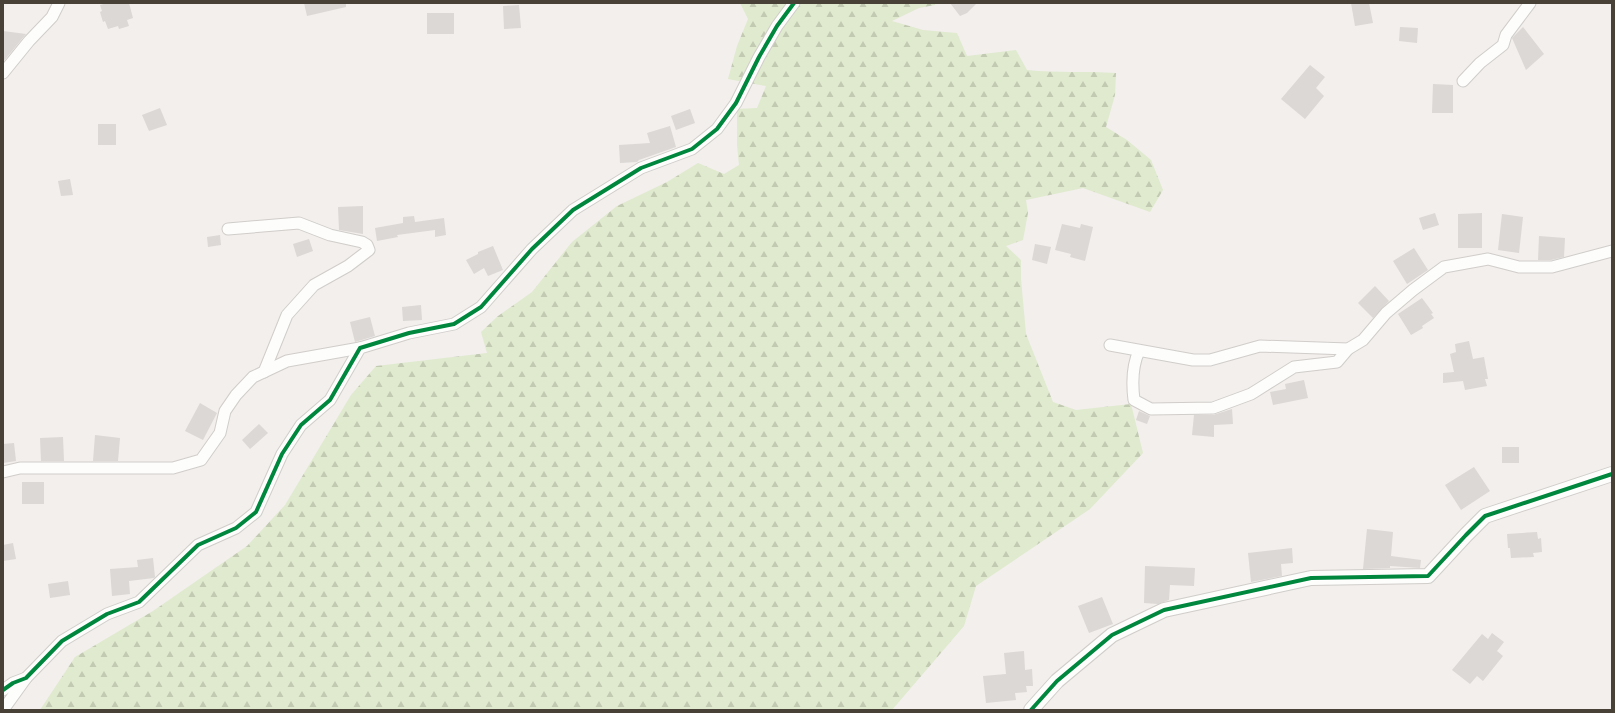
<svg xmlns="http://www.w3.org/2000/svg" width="1615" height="713" font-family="Commissioner,sans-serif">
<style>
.forest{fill:url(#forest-firs)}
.building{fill:#dbd8d5}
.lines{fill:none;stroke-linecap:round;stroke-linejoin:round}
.minor-casing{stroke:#d0cdca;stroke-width:13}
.tertiary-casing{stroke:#d0cdca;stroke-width:16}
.minor{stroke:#fdfdfc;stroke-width:11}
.tertiary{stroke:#fdfdfc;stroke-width:14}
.cycleway-casing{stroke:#fff;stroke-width:6}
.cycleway{stroke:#00873e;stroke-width:4}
</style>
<defs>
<pattern id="forest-firs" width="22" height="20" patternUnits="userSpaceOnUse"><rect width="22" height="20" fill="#e0eace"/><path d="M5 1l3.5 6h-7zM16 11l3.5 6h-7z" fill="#c2cab2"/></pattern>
</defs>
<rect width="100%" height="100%" fill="#f2efec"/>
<path class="forest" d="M740,3H935V5L919,8L892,21L923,30L957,33L967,56L1016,50L1027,70C1057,73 1086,71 1116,73L1115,95L1106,127L1127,140L1151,160L1163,190L1150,212L1083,188L1026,200L1028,213L1023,240L1006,246L1021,260V279L1026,334L1053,402L1076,410L1131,404L1143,453L1090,509L976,586L964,626L892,710H40L75,657L153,611L247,546L285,505L351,395L376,366L487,353L481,332L498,316L532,292L572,242L617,206L667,182L698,163L724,174L739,165L737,145V109L757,108L766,86L728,79L737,46L748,19Z"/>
<g class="building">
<polygon points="107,3 129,3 133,18 127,20 129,26 119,29 118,26 108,29 105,21 103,22 100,12 102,11 100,5"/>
<polygon points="304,3 346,3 346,7 307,16"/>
<polygon points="950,3 977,3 967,13 960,16"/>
<polygon points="1351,3 1369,3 1373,23 1355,26"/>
<polygon points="519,5 521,28 504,29 503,6"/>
<rect x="427" y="13" width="27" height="21"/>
<polygon points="1400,27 1418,28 1417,43 1399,41"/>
<polygon points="1523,27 1544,54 1526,70 1512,38"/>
<polygon points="3,31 26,34 3,62"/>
<polygon points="1310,65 1325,77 1316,88 1324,96 1305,119 1281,99"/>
<polygon points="1433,84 1453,85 1453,113 1432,113"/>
<polygon points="160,108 167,125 149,131 142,115"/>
<polygon points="690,109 695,123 676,130 671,116"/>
<rect x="98" y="124" width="18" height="21"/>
<polygon points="670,126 676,147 639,160 637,162 620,163 619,145 650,143 647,133"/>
<polygon points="70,179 73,195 61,196 58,181"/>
<polygon points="363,206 363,234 339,230 338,207"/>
<polygon points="1435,213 1439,225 1423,230 1419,218"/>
<polygon points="1482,213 1482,248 1458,248 1458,214"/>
<polygon points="1502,214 1523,217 1519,253 1498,250"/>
<polygon points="414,216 415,222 444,218 446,235 435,237 435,230 397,235 398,237 377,241 375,228 403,223 403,217"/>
<polygon points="1062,224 1080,228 1081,224 1093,227 1085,261 1070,257 1071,254 1055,250"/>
<polygon points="220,235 221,245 208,247 207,237"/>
<polygon points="1539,236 1565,238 1564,257 1551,260 1538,260"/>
<polygon points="309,239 313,251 297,257 293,244"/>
<polygon points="1035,244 1051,247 1047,264 1032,260"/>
<polygon points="493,246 503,270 488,276 484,268 474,274 466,260 478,254 478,252"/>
<polygon points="1414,248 1428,270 1407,284 1393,261"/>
<polygon points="1375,286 1389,301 1373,318 1358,303"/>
<polygon points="1422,298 1433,313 1431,314 1434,318 1422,326 1423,328 1411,335 1398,314"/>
<polygon points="421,305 422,320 403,321 402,307"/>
<polygon points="370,317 375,336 355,342 350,322"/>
<polygon points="1469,341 1473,359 1484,357 1488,379 1485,379 1487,386 1465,390 1463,381 1443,383 1443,373 1454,372 1450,354 1456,352 1455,344"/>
<polygon points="1304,380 1308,398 1273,405 1270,392 1286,389 1285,384"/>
<polygon points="200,403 217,413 203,440 185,431"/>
<polygon points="1232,409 1233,424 1214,425 1214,437 1192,435 1194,415 1213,415"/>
<polygon points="1139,411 1150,416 1147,424 1136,420"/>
<polygon points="259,424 268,433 250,449 242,440"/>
<polygon points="95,435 120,438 118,461 93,461"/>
<polygon points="63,437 64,461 41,461 40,438"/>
<polygon points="14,443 16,461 3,463 3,444"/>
<rect x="1502" y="447" width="17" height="16"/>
<polygon points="1474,467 1490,491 1461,510 1445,485"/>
<rect x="22" y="482" width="22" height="22"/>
<polygon points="1367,529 1393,532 1391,556 1421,560 1420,568 1390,566 1390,568 1363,569"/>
<polygon points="1537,532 1538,539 1541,538 1542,552 1533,553 1534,557 1511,558 1510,548 1508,548 1507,534"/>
<polygon points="13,543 16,559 3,561 3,545"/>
<polygon points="1292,548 1293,563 1281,564 1282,576 1251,582 1248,553"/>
<polygon points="153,558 155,577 154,578 129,581 130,594 112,596 110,569 138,567 137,560"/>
<polygon points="1145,566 1195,568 1194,586 1170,585 1169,600 1158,604 1144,603"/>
<polygon points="68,581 70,595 50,598 48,584"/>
<polygon points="1102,597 1113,624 1089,633 1078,606"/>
<polygon points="1492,633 1504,642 1497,651 1503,656 1483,681 1477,676 1470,684 1452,670 1482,634 1488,639"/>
<polygon points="1024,651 1025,670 1032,669 1033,686 1026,686 1027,692 1015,693 1016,700 986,703 983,676 1006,674 1004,653"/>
</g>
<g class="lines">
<defs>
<g id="minor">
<polyline points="3,73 29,41 52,17 59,3"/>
<polyline points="1463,81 1480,63 1503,45 1506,35 1530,3"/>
<polyline points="228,229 299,223 330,235 362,242 367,245 369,250 348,266 314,285 287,315 264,372"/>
<polyline points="1110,345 1193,360 1210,360 1260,346 1348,349 1363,340 1386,313 1413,290 1444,267 1488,259 1519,267 1552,267 1612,251"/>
<path d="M1139,351C1132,366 1132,384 1134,400L1151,409L1213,408L1251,394L1294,367L1337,362L1348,349"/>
<polyline points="3,472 20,468 173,468 201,460 220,433 225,411 236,395 253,377 287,361 360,348"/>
<polyline points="3,690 13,683 26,678 62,641 107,614 139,602 198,545 236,528 256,512 282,454 301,425 330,400 360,348 409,333 454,324 481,307 532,249 573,210 641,168 692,149 717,129 736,103 759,57 777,26 794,3"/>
<polyline points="3,710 26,678"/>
</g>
<polyline id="tertiary" points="1031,710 1057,681 1112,635 1164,610 1311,578 1428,576 1466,535 1485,516 1612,474"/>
</defs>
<use href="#minor" class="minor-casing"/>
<use href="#tertiary" class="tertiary-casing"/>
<use href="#minor" class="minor"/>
<use href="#tertiary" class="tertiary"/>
<defs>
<g id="cycleway">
<polyline points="3,690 13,683 26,678 62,641 107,614 139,602 198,545 236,528 256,512 282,454 301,425 330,400 360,348 409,333 454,324 481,307 532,249 573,210 641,168 692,149 717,129 736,103 759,57 777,26 794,3"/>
<polyline points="1031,710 1057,681 1112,635 1164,610 1311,578 1428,576 1466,535 1485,516 1612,474"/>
</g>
</defs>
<use href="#cycleway" class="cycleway-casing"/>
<use href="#cycleway" class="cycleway"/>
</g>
<rect width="1615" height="713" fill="none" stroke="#474138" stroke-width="8"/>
</svg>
